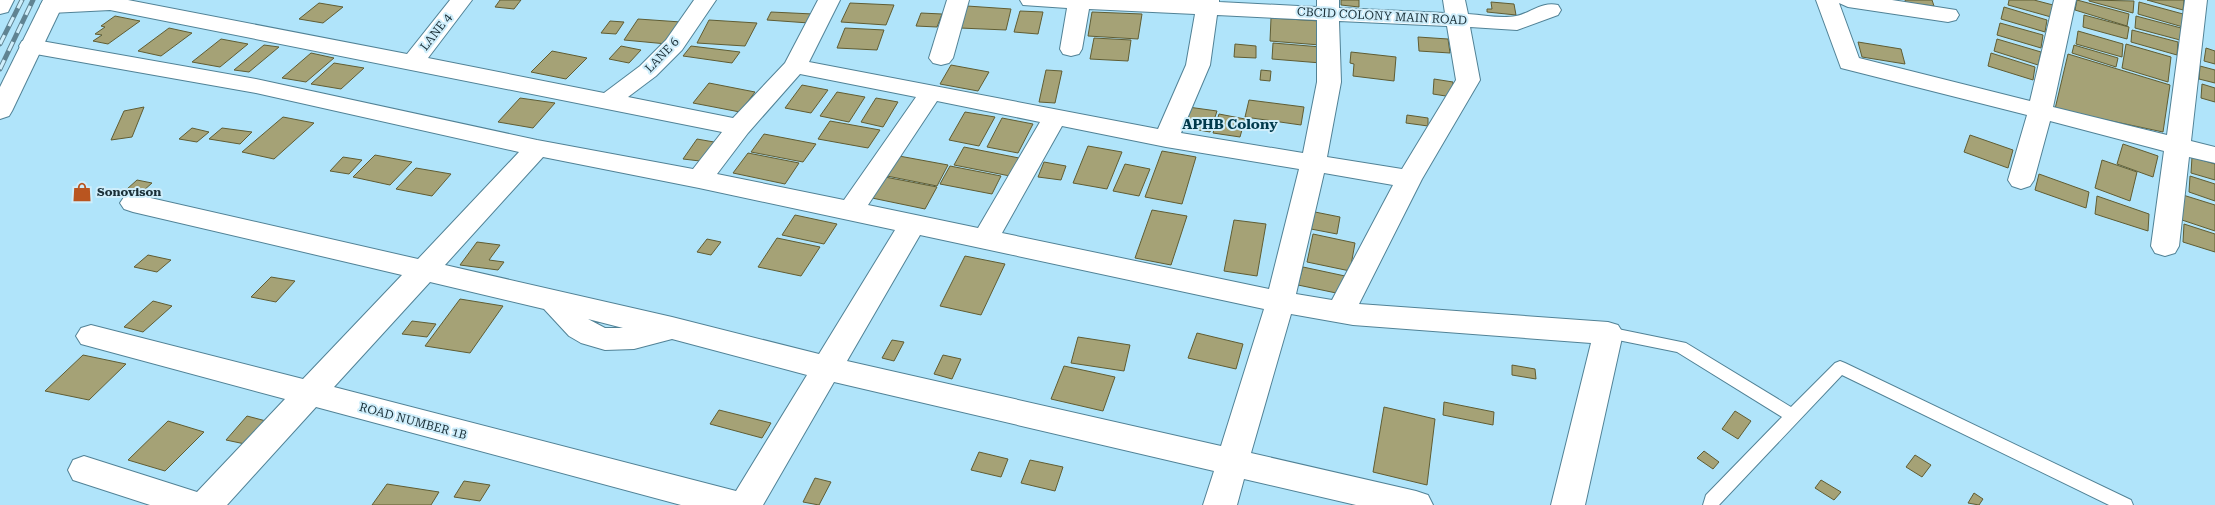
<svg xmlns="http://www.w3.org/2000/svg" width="2215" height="505" font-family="'Roboto Serif',serif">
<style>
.building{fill:#a5a276;stroke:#605d33}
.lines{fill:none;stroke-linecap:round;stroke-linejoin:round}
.service-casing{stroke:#518296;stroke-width:2}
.minor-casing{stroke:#518296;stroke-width:2}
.trunk-casing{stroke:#518296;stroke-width:2}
.service{fill:#fff;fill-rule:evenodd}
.minor{fill:#fff;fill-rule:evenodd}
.trunk{fill:#fff;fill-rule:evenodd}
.rail-casing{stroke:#608392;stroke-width:5}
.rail{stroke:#cfeefb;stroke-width:3;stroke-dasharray:10;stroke-linecap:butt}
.labels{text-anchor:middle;stroke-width:4;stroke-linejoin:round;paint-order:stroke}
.street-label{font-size:12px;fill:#1a2f37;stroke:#cfeefb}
.poi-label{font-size:12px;font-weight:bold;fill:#1a2f37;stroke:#cfeefb;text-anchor:start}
.neighbourhood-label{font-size:14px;font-weight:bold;fill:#013a4c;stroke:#cfeefb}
</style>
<rect width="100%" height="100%" fill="#b0e4fa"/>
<g class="building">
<polygon points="500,0 521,0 514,9 495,7"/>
<polygon points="1341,0 1359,0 1359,7 1341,5"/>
<polygon points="1905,0 1932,0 1934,6 1906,3"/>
<polygon points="2009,0 2034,0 2053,5 2051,17 2008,5"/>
<polygon points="2077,0 2129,14 2127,26 2075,10"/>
<polygon points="2089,0 2134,1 2133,13 2089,1"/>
<polygon points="2147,0 2184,0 2183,10"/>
<polygon points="1491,2 1514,4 1516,15 1487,12 1487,9 1492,9"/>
<polygon points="2139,2 2183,14 2183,27 2138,14"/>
<polygon points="319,3 343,7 323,23 299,19"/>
<polygon points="850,3 894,5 886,25 841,22"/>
<polygon points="967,6 1011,9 1006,30 960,28"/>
<polygon points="2004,7 2047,20 2045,32 2001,19"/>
<polygon points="1020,11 1043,12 1038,34 1014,32"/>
<polygon points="771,12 813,14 809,23 767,20"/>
<polygon points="1092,12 1142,14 1138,39 1088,36"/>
<polygon points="921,13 942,14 937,27 916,26"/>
<polygon points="2084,15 2129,27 2127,39 2083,27"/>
<polygon points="115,16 140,21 108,44 93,41 102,35 95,34 105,27 101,26"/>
<polygon points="2136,16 2181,28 2180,40 2135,28"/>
<polygon points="1271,18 1320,21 1320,45 1270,41"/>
<polygon points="638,19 681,22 667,44 624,40"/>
<polygon points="709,20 757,23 745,46 697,43"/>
<polygon points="610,21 624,22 616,34 601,33"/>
<polygon points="2000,23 2043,35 2041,48 1997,35"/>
<polygon points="169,28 192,33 161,56 138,51"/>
<polygon points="845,28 884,30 877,50 837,48"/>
<polygon points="2132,30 2178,42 2177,55 2131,42"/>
<polygon points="2078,31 2123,44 2122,57 2076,44"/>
<polygon points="1418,37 1448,39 1450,53 1419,51"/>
<polygon points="1094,38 1131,40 1128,61 1090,59"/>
<polygon points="221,39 248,44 220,67 192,62"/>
<polygon points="1997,39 2041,52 2038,65 1994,51"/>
<polygon points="1858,42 1901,49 1905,64 1862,57"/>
<polygon points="1273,43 1321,47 1321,63 1272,59"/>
<polygon points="1235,44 1256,46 1256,58 1234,57"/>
<polygon points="2126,44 2171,57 2168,82 2122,68"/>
<polygon points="264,45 279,47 249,72 234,70"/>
<polygon points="2074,45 2118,58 2116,67 2072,53"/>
<polygon points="621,46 641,50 629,63 609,59"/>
<polygon points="691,46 740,52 732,63 683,56"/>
<polygon points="2206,48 2215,51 2215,64 2204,61"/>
<polygon points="552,51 587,58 566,79 531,72"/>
<polygon points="1351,52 1396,57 1394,81 1353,76 1354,64 1350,63"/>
<polygon points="311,53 334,58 306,82 282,78"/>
<polygon points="1991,53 2035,67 2033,80 1988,66"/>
<polygon points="2068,54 2170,85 2163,132 2055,109"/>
<polygon points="334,63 364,68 341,89 311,84"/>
<polygon points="951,65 989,72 978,91 940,84"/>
<polygon points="2200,66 2215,70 2215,83 2199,79"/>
<polygon points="1046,70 1062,71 1055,103 1039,102"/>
<polygon points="1261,70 1271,71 1270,81 1260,80"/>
<polygon points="1434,79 1453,82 1452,97 1433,94"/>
<polygon points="709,83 755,92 740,112 693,103"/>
<polygon points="2202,84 2215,88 2215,102 2201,98"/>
<polygon points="802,85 828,90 811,113 785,108"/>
<polygon points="837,92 865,97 849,122 820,116"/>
<polygon points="520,98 555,103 533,128 498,122"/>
<polygon points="876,98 898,102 883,127 861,122"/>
<polygon points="1249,100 1304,107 1301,125 1245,117"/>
<polygon points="144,107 132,137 111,140 124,111"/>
<polygon points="1188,107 1217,111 1210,132 1181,127"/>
<polygon points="965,112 995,117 979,146 949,140"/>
<polygon points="1219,114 1245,119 1240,137 1213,133"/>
<polygon points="1407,115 1428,118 1428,126 1406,123"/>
<polygon points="283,117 314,123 274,159 242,152"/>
<polygon points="1002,118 1033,124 1018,153 987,147"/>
<polygon points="830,121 880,130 868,148 818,139"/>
<polygon points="192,128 209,132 197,142 179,139"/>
<polygon points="222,128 252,132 240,144 209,139"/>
<polygon points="764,134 816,144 803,162 751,152"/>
<polygon points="1970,135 2013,150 2008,168 1964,152"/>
<polygon points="697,139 714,142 700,161 683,159"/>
<polygon points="2123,144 2158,156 2153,177 2117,164"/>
<polygon points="1088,146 1122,152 1107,189 1073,183"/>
<polygon points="964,147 1019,158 1010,176 954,165"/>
<polygon points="1162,151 1196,157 1182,204 1145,197"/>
<polygon points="748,153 799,163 785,184 733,173"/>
<polygon points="375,155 412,162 390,185 353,177"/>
<polygon points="899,156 948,165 937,186 887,176"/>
<polygon points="343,157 362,160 349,174 330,171"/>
<polygon points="2192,157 2215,164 2215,180 2191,173"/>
<polygon points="2102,160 2137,172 2130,201 2095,188"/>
<polygon points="1044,162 1066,166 1061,180 1038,177"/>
<polygon points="1125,164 1150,169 1139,196 1113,191"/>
<polygon points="950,166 1001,176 992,194 940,184"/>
<polygon points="416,168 451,174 432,196 396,189"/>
<polygon points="2039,174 2089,192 2086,208 2035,190"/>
<polygon points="2190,176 2215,184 2215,201 2189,192"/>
<polygon points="885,177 937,187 925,209 872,198"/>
<polygon points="137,180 152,183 143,191 127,189"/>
<polygon points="2183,195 2215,205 2215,231 2182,220"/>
<polygon points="2097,196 2149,214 2148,231 2095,214"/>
<polygon points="1152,210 1187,216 1171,265 1135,258"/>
<polygon points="1315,212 1340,217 1337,234 1311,229"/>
<polygon points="795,215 837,224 824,244 782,235"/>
<polygon points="1234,220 1266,224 1257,276 1224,271"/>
<polygon points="2184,224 2215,234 2215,252 2183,242"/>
<polygon points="1313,234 1355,243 1350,271 1307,262"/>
<polygon points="777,238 820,247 801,276 758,267"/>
<polygon points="707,239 721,242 711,255 697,252"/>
<polygon points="477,242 500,245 489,260 504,262 498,270 460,265"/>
<polygon points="148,255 171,260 157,272 134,267"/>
<polygon points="965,256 1005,264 981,315 940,306"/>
<polygon points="1303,267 1345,276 1341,294 1298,285"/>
<polygon points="271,277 295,281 276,302 251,297"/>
<polygon points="460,299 503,306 470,353 425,346"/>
<polygon points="153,301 172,306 143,332 124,327"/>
<polygon points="412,321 436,324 427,337 402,334"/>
<polygon points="1197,333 1243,344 1236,369 1188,358"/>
<polygon points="1078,337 1130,345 1124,371 1071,363"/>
<polygon points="892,340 904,342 894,361 882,358"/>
<polygon points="83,355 126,364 89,400 45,391"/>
<polygon points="943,355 961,359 952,379 934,374"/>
<polygon points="1512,365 1535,369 1536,379 1512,375"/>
<polygon points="1064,366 1115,377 1103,411 1051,399"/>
<polygon points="1444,402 1494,412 1493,425 1443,415"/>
<polygon points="1384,407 1435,419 1427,485 1373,472"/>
<polygon points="719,410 771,423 762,438 710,424"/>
<polygon points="1735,411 1751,421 1738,439 1722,429"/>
<polygon points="247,416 266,421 245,444 226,440"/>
<polygon points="168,421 204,432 165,471 128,460"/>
<polygon points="1704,451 1719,462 1713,469 1697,458"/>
<polygon points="979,452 1008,459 1001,477 971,470"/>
<polygon points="1915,455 1931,465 1922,477 1906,467"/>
<polygon points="1030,460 1063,467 1055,491 1021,483"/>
<polygon points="815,478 831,482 819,505 803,502"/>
<polygon points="1821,480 1841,492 1834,500 1815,488"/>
<polygon points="464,481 490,485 480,501 454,497"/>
<polygon points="387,484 439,492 431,505 372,505"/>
<polygon points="1974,493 1983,499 1979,505 1968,503"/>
</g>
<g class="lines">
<defs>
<polygon id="service" points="1608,327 1686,343 1791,407 1835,363 1840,361 1845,363 2131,500 2133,505 2109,505 1842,375 1719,505 1703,505 1706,495 1782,417 1677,352 1603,337 1601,333 1603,329"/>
<g id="minor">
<path d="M49,0H128L407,54L450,0H472L428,58L604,93L640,66L666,40L694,0H716L682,50L656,76L628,97L733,118L785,63L818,0H840L809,62L1158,129L1186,65L1195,14L1089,9L1082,49L1079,54L1071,56L1063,54L1060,49L1067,8L1023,5L1020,0H1219V2L1317,7V0H1339V8L1445,13L1443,0H1465L1468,14C1483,15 1501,19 1516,16C1531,13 1542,1 1558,5L1561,10L1558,15L1517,30L1470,27L1480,80L1422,179L1359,304L1608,322L1618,325L1623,333L1585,505H1551L1591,343L1353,325L1291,314L1251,453L1416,491L1428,495L1433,505H1356L1244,479L1237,505H1203L1214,471L834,382L763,505H681L316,407L227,505H150L73,480L68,470L73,460L84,456L197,492L285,399L81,344L76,336L81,328L91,325L303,379L402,275L133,212L124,209L120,203L124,197L133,194L418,259L519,152L256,93L30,53L22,51L19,46L22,41L30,39L256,79L537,140L693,169L722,132L110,10L51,13L43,11L40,6L43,1ZM1217,15L1317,20V82L1303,153L1181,133L1210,65ZM1339,21L1447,26L1456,80L1402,169L1327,157L1341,82ZM800,74L916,97L844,200L717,174L748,133ZM937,101L1040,122L978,228L868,205ZM1062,126L1166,147L1299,169L1269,289L1002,233ZM543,157L699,188L895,230L819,354L672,317L445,265ZM1324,173L1393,185L1332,300L1296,294ZM920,235L1264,309L1221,446L847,361ZM430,282L544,309L569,336L581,343L605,350L634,349L672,339L807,375L736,491L334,387ZM588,319L623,328H605Z"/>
<polygon points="947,0 969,0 953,58 949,63 941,65 933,63 929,58"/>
<polygon points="1816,0 1892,0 1956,10 1959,15 1956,20 1948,22 1848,7 1839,3 1859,58 2030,101 2054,0 2076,0 2053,107 2167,135 2185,0 2207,0 2191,141 2215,147 2215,163 2189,157 2179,246 2175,253 2165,256 2155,253 2151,246 2164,151 2050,121 2034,180 2030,186 2021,189 2012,186 2008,180 2027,115 1841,68"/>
</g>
<g id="trunk">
<polygon points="0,0 14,0 8,12 0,14"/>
<polygon points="43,0 65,0 12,111 9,116 0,119 0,87"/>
</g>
</defs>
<use href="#service" class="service-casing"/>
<use href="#minor" class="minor-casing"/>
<use href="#trunk" class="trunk-casing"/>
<use href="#service" class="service"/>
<use href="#minor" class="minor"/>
<use href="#trunk" class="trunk"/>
<defs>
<g id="rail">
<polyline points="0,44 22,0"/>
<polyline points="0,69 33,0"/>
</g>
</defs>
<use href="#rail" class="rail-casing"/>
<use href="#rail" class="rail"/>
</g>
<defs>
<symbol id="shop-bare" viewBox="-9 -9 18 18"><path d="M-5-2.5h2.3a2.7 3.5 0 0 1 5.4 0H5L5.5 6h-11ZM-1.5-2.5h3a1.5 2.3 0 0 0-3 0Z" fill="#b95520" stroke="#cfeefb" stroke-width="2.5" paint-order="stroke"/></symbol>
</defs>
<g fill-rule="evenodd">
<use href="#shop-bare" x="68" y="178" width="28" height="28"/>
</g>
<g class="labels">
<g class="street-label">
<text transform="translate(1382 16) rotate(3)" y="4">CBCID COLONY MAIN ROAD</text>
<text transform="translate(436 32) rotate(-52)" y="4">LANE 4</text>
<text transform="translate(662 55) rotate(-46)" y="4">LANE 6</text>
<text transform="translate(413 421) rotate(15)" y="4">ROAD NUMBER 1B</text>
</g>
<g class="poi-label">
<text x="97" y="196">Sonovison</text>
</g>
<g class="neighbourhood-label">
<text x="1230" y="129">APHB Colony</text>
</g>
</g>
</svg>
